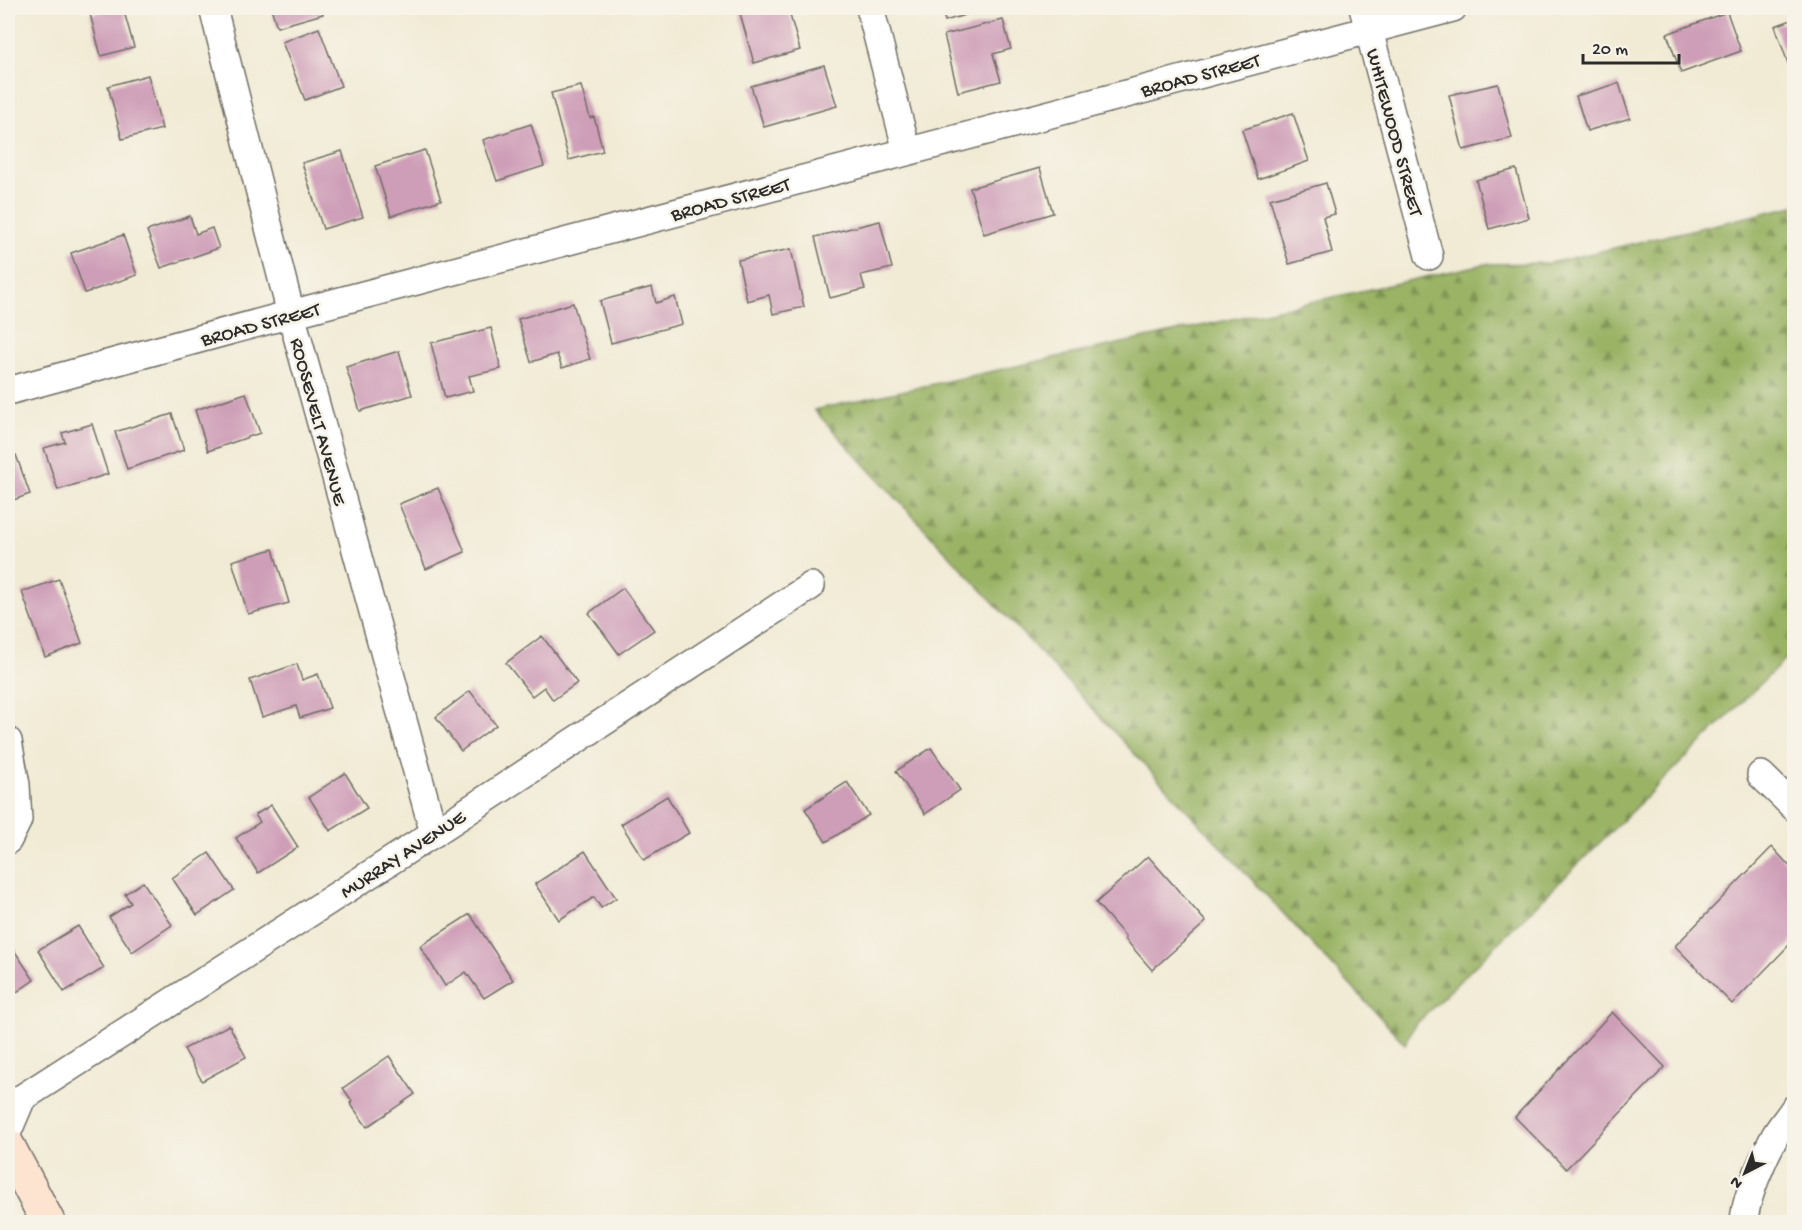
<svg xmlns="http://www.w3.org/2000/svg" width="1802" height="1230" font-family="'Gochi Hand',sans-serif">
<style>
.forest{fill:url(#forest-firs);stroke:#626f48;stroke-width:1.5}
.building{fill:#ce9db7}
.lines{fill:none;stroke-linecap:round;stroke-linejoin:round}
.street-casing{stroke:#706e66;stroke-width:30}
.secondary-casing{stroke:#706e66;stroke-width:36}
.street{stroke:#fff;stroke-width:27}
.secondary{stroke:#fde4d1;stroke-width:33}
.labels{text-anchor:middle;stroke-width:5;stroke-linejoin:round;paint-order:stroke}
.street-label{font-size:20px;fill:#2b2b2b;stroke:#f7f3e8}
</style>
<defs>
<pattern id="forest-firs" width="22" height="20" patternUnits="userSpaceOnUse" patternTransform="scale(1.5)"><rect width="22" height="20" fill="#9ab365"/><path d="M5 1l3.5 6h-7zM16 11l3.5 6h-7z" fill="#7e9253"/></pattern>
</defs>
<rect width="100%" height="100%" fill="#f7f3e8"/>
<filter id="ink" filterUnits="userSpaceOnUse"><feTurbulence type="fractalNoise" baseFrequency=".0167" numOctaves="2"/><feDisplacementMap in="SourceGraphic" scale="12" xChannelSelector="R" yChannelSelector="G"/><feConvolveMatrix kernelMatrix="1 2 1 2 8 2 1 2 1" color-interpolation-filters="sRGB"/></filter>
<filter id="wash" filterUnits="userSpaceOnUse"><feTurbulence type="fractalNoise" baseFrequency=".008" numOctaves="4" result="noise"/><feDisplacementMap in="SourceGraphic" scale="24" xChannelSelector="R" yChannelSelector="G"/><feGaussianBlur stdDeviation="1.35" result="paint"/><feColorMatrix in="noise" values="0 0 0 0 0 0 0 0 0 0 0 0 0 0 0 0 0 1.4 0 .05"/><feComposite in="paint" operator="in"/></filter>
<g filter="url(#wash)">
<rect width="100%" height="100%" fill="#f1ebd5"/>
<polygon class="forest" points="1794,206 1794,651 1414,1026 1405,1044 814,410 1485,264 1550,263"/>
<g id="blocks">
<g class="building">
<polygon points="114,8 123,8 134,47 101,56 90,14"/>
<polygon points="271,8 321,8 323,14 277,27"/>
<polygon points="747,8 788,8 800,50 754,63 739,10"/>
<polygon points="941,8 988,8 945,21"/>
<polygon points="1727,12 1741,51 1681,73 1667,34"/>
<polygon points="1794,19 1794,71 1791,72 1775,26"/>
<polygon points="1003,20 1011,49 993,54 1001,81 958,92 944,35"/>
<polygon points="319,28 341,86 305,100 282,42"/>
<polygon points="824,65 837,106 764,127 751,86"/>
<polygon points="148,75 162,129 122,139 108,86"/>
<polygon points="1619,83 1630,118 1587,131 1576,96"/>
<polygon points="1498,84 1512,138 1463,150 1449,95"/>
<polygon points="581,86 590,118 594,117 603,151 569,160 551,93"/>
<polygon points="1293,113 1309,161 1258,179 1242,130"/>
<polygon points="531,124 544,166 497,181 483,140"/>
<polygon points="425,150 441,200 391,216 375,166"/>
<polygon points="342,151 363,217 323,229 302,163"/>
<polygon points="1040,168 1053,213 984,234 970,188"/>
<polygon points="1516,169 1529,218 1489,229 1476,180"/>
<polygon points="1326,183 1335,214 1323,217 1332,252 1289,264 1270,199"/>
<polygon points="190,216 196,234 212,228 219,248 161,268 147,231"/>
<polygon points="880,221 892,268 861,275 865,289 830,298 815,237"/>
<polygon points="123,235 137,275 85,293 71,253"/>
<polygon points="791,249 804,307 773,314 769,295 747,301 738,260"/>
<polygon points="652,287 656,303 675,297 682,324 611,343 600,301"/>
<polygon points="573,303 590,359 562,368 557,354 531,362 518,319"/>
<polygon points="491,328 501,369 469,376 473,391 445,398 431,343"/>
<polygon points="399,351 412,395 360,411 346,367"/>
<polygon points="246,393 260,433 208,451 195,410"/>
<polygon points="172,414 184,450 127,469 115,432"/>
<polygon points="92,424 108,474 58,490 44,448 65,442 62,433"/>
<polygon points="16,455 30,494 8,502 8,458"/>
<polygon points="438,488 465,552 426,569 399,504"/>
<polygon points="273,549 289,603 248,614 232,561"/>
<polygon points="59,579 82,643 45,657 22,592"/>
<polygon points="623,588 654,630 619,654 589,613"/>
<polygon points="542,636 577,683 553,700 544,687 532,696 506,663"/>
<polygon points="297,664 302,680 318,674 330,708 300,718 296,706 262,717 250,680"/>
<polygon points="470,691 496,725 461,751 436,717"/>
<polygon points="931,748 960,790 925,814 896,771"/>
<polygon points="345,773 367,808 330,831 309,797"/>
<polygon points="847,782 869,815 826,842 805,809"/>
<polygon points="667,796 689,833 644,860 621,824"/>
<polygon points="271,805 298,847 258,873 236,838 260,822 255,815"/>
<polygon points="1772,847 1794,871 1794,940 1732,1004 1675,946"/>
<polygon points="585,851 616,898 601,908 594,897 559,920 535,884"/>
<polygon points="209,853 234,890 197,915 172,878"/>
<polygon points="1148,856 1206,922 1152,970 1125,939 1126,937 1096,903"/>
<polygon points="143,882 172,925 132,952 109,917 131,903 125,894"/>
<polygon points="470,914 513,980 484,998 466,972 445,986 420,946"/>
<polygon points="78,926 104,968 64,992 38,950"/>
<polygon points="8,941 34,980 8,998"/>
<polygon points="1612,1012 1665,1067 1566,1169 1515,1117"/>
<polygon points="229,1025 246,1057 202,1081 184,1049"/>
<polygon points="389,1056 415,1094 367,1127 350,1103 352,1101 343,1088"/>
</g>
</g>
</g>
<g filter="url(#ink)">
<use href="#blocks" fill-opacity="0" stroke="#706e66" stroke-width="1.5"/>
<g class="lines">
<defs>
<g id="street">
<polyline points="213,8 291,314 434,833"/>
<polyline points="870,8 907,151"/>
<polyline points="1363,8 1429,256"/>
<polyline points="8,391 291,314 1453,8"/>
<polyline points="8,741 16,785 18,820 8,840"/>
<polyline points="1761,775 1794,807"/>
<polyline points="8,1131 22,1098 434,833 811,586"/>
<path d="M1744,1222C1745,1199 1763,1158 1775,1136C1780,1127 1788,1118 1794,1109"/>
</g>
<polyline id="secondary" points="8,1146 48,1222"/>
</defs>
<use href="#street" class="street-casing"/>
<use href="#secondary" class="secondary-casing"/>
<use href="#street" class="street"/>
<use href="#secondary" class="secondary"/>
</g>
</g>
<g class="labels">
<g class="street-label">
<text transform="translate(1200 74) rotate(-15)" y="7">BROAD STREET</text>
<text transform="translate(1396 132) rotate(75)" y="7">WHITEWOOD STREET</text>
<text transform="translate(730 198) rotate(-15)" y="7">BROAD STREET</text>
<text transform="translate(260 323) rotate(-15)" y="7">BROAD STREET</text>
<text transform="translate(320 421) rotate(75)" y="7">ROOSEVELT AVENUE</text>
<text transform="translate(402 853) rotate(-33)" y="7">MURRAY AVENUE</text>
</g>
</g>
<rect width="1802" height="1230" fill="none" stroke="#f7f3e8" stroke-width="30"/>
<g transform="translate(1745 1173) rotate(222)" stroke="#f7f3e8" stroke-width="4.5" paint-order="stroke">
<path d="M0-4.5L10 22L0 15L-10 22Z" fill="#2b2b2b"/>
<text y="-9" font-size="16" font-weight="bold" text-anchor="middle" fill="#2b2b2b">N</text>
</g>
<path d="M1583 54v9h96v-9" fill="none" stroke="#2b2b2b" stroke-width="3"/>
<text x="1592" y="54" font-size="18" fill="#2b2b2b" stroke="#f7f3e8" stroke-width="4.5" paint-order="stroke">20 m</text>
</svg>
